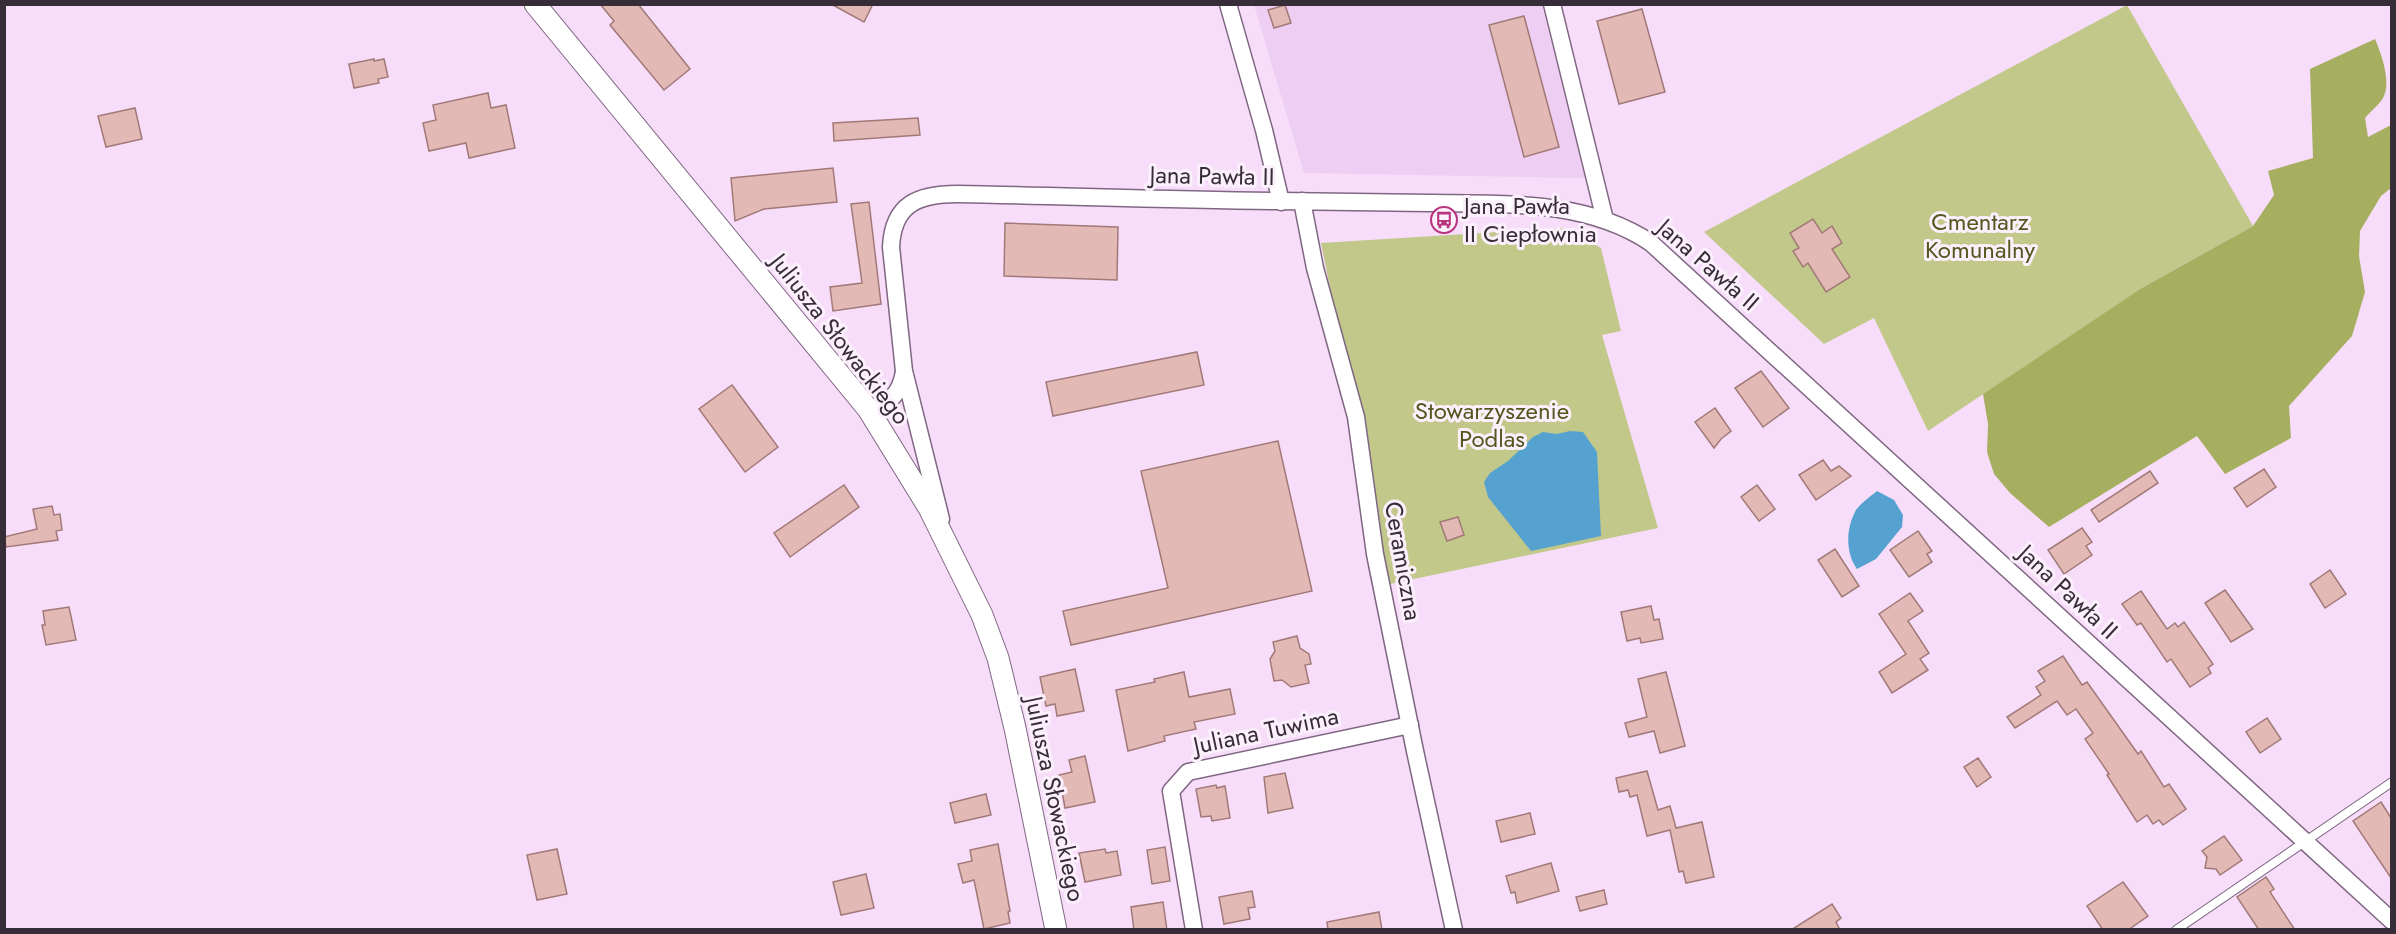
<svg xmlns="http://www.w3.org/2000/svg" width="2396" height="934" font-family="Jost,sans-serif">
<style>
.built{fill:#eecef2}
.green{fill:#c1c88a}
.forest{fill:#a6ae60}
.water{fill:#55a1cf}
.building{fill:#e3b9b6;stroke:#a17a77;stroke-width:1.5}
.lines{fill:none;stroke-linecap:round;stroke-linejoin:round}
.service-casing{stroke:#7f6782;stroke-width:10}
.minor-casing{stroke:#7f6782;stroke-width:19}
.tertiary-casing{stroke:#7f6782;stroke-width:23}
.service{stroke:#fff;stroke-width:8}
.minor{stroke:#fff;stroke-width:16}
.tertiary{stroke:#fff;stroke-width:21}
.labels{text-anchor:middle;stroke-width:6;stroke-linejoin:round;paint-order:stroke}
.street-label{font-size:24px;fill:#372d38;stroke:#fbf0fc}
.poi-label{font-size:24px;fill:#372d38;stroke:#fbf0fc;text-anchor:start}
.park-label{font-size:24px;fill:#52571d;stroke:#fbf0fc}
</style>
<rect width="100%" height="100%" fill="#f8ddfb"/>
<polygon class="built" points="1254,5 1542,5 1585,178 1304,173"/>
<g class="green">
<polygon points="2127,5 2253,226 2140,289 1928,431 1874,318 1824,344 1704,232"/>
<polygon points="1564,228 1601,248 1621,331 1602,335 1658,528 1390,584 1321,243"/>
</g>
<path class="forest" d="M2375,39C2381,53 2391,80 2384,96C2381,103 2371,111 2365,118L2368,137L2391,125V188L2381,196L2360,231L2359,256L2365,292L2352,336L2289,406L2291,438L2225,474L2197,436L2049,527L2010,493L1994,474L1987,452L1988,424L1983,394L2140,289L2253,226L2274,195L2268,171L2313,158L2310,69Z"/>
<g class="water">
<polygon points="1570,431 1583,432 1597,452 1601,536 1531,551 1488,497 1484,482 1490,473 1508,461 1533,437 1543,432 1557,434"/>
<path d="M1877,491L1894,500L1903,515L1902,527L1876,559L1857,569C1845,552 1846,528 1856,510C1861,503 1871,496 1877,491Z"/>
</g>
<g class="building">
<polygon points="600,4 638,4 690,69 664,90 610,25 614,21"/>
<polygon points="831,4 873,4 864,22"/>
<polygon points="1285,5 1291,23 1274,28 1268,10"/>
<polygon points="1642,9 1665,92 1619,104 1597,21"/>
<polygon points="1524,16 1559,147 1524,157 1489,25"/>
<polygon points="374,59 374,61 384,59 388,77 378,79 379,83 354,88 349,64"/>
<polygon points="488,93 491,108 506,105 515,148 469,158 466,143 429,151 423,123 436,120 433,105"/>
<polygon points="135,108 142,139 106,147 98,116"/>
<polygon points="918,118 920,135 834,141 833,123"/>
<polygon points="833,168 837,202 764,209 735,221 731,178"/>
<polygon points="869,202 881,304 833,311 830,287 862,283 851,204"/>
<polygon points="1813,219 1822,233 1832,226 1842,243 1832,249 1850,277 1826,292 1808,263 1803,267 1793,251 1799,248 1790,233"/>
<polygon points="1005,223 1118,227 1117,280 1004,276"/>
<polygon points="1197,352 1204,385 1053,416 1046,382"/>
<polygon points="1761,371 1789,408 1763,427 1735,388"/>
<polygon points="732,385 778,447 745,472 699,409"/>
<polygon points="1715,408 1731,431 1721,439 1714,448 1695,422"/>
<polygon points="1278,441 1312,591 1071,645 1063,611 1168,588 1141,471"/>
<polygon points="1823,460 1831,471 1839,466 1851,476 1816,500 1799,475"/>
<polygon points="2264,469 2276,487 2247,507 2234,488"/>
<polygon points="2150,471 2158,483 2099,522 2091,510"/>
<polygon points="844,485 859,507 790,557 774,533"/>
<polygon points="1757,485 1775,509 1759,521 1741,497"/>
<polygon points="52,506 54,515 60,514 62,530 56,531 58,540 6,547 4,537 37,529 33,509"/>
<polygon points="1458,517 1464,535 1447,541 1440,522"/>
<polygon points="2082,528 2092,542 2086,546 2092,555 2064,574 2048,550"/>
<polygon points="1918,531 1932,551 1927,554 1932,562 1909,577 1890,550"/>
<polygon points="1835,549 1859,586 1842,597 1818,560"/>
<polygon points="2330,570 2346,594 2325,608 2310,584"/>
<polygon points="2225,590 2253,629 2231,642 2205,603"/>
<polygon points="2141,591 2167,629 2175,623 2178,627 2184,622 2213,664 2208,668 2211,673 2190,687 2171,659 2167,662 2141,623 2137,625 2122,604"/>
<polygon points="1910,593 1923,611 1908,621 1929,653 1920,659 1928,670 1892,693 1879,672 1906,654 1879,614"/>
<polygon points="1651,606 1654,620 1659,619 1663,639 1641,643 1640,638 1627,641 1621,612"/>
<polygon points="69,607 76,640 46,645 42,625 45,625 43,611"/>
<polygon points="1297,636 1300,648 1309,654 1311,664 1305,665 1309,683 1291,687 1282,680 1274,681 1270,659 1275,651 1273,642"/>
<polygon points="2063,656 2082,685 2087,682 2138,754 2141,751 2164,787 2169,784 2186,809 2163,825 2159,820 2153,824 2147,815 2137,822 2107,775 2109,774 2085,739 2093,733 2076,709 2067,715 2057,701 2015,728 2007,717 2041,695 2036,687 2045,681 2038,671"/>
<polygon points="1075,669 1084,711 1057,716 1055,704 1046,706 1040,677"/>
<polygon points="1184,672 1189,697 1230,689 1235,714 1194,722 1196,729 1164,736 1165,741 1128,751 1116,690 1155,682 1154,679"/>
<polygon points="1666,672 1685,746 1660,753 1654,731 1629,737 1625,723 1647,717 1638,679"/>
<polygon points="2267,718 2281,739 2260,753 2246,732"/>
<polygon points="1085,756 1095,802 1065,808 1059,775 1072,772 1069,760"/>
<polygon points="1978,758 1991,777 1977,787 1964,767"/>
<polygon points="1647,771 1658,810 1670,806 1676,828 1702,822 1714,877 1686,883 1683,871 1679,872 1670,830 1647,836 1637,795 1630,797 1628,790 1619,792 1616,778"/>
<polygon points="1285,773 1293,808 1268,813 1264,777"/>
<polygon points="1216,785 1217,788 1225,786 1230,818 1212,821 1211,816 1201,817 1196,789"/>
<polygon points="986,794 991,815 955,823 950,803"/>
<polygon points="2381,802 2391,818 2391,878 2353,821"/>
<polygon points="1530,813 1535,834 1501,842 1496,821"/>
<polygon points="2224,836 2242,860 2220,875 2216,869 2205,868 2207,857 2202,851"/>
<polygon points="998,844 1010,911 1008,912 1010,923 984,929 974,880 963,883 958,864 972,861 970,850"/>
<polygon points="1165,847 1170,881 1152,884 1147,850"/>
<polygon points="557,849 567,894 537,900 527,855"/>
<polygon points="1105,849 1106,853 1117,851 1121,875 1085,882 1079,853"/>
<polygon points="1551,863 1559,891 1517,903 1515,892 1511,893 1506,876"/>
<polygon points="866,874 874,908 841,915 833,882"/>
<polygon points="2266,877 2274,889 2270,892 2295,930 2259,930 2237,897"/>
<polygon points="2123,882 2148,916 2128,930 2103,930 2087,906"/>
<polygon points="1604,890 1607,904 1580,911 1576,897"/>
<polygon points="1252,891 1255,907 1248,908 1250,919 1224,924 1219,897"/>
<polygon points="1163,902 1167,930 1134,930 1131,907"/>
<polygon points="1832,904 1841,918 1836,922 1840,930 1791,930"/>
<polygon points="1379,912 1382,930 1328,930 1327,922"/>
</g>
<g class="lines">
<defs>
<polyline id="service" points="2176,930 2392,782"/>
<g id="minor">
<polyline points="1228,4 1264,130 1281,202"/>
<polyline points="1552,4 1605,220"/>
<polyline points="1302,201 1315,268 1356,417 1375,554 1415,751 1454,930"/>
<path d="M868,409C890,404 900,394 904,372"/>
<path d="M941,519L904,371L891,247C893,204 918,194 957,194C1064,196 1171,200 1278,201C1330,202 1381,202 1432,203C1506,204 1587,200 1651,243L2392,921"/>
<polyline points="1194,930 1171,791 1188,772 1410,725"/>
</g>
<polyline id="tertiary" points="535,4 868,409 929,508 982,615 998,658 1015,728 1056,930"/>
</defs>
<use href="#service" class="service-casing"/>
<use href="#minor" class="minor-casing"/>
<use href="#tertiary" class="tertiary-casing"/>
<use href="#service" class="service"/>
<use href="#minor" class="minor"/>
<use href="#tertiary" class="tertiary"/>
</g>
<defs>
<symbol id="bus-ring" viewBox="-11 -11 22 22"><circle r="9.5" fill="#fbf0fc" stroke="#b7347d" stroke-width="1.5"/><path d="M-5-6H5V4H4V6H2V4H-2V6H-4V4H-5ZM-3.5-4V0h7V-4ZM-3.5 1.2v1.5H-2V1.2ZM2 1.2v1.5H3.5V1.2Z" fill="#b7347d"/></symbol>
</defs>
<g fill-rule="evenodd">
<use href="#bus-ring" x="1429" y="205" width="30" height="30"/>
</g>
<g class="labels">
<g class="street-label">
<text transform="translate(1212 176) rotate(1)" y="8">Jana Pawła II</text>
<text transform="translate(1708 265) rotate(41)" y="8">Jana Pawła II</text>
<text transform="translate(840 339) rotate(52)" y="8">Juliusza Słowackiego</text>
<text transform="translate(1403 561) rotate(80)" y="8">Ceramiczna</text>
<text transform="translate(2068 592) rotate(43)" y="8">Jana Pawła II</text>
<text transform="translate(1266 731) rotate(-12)" y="8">Juliana Tuwima</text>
<text transform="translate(1055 799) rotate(78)" y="8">Juliusza Słowackiego</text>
</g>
<g class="poi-label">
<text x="1464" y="214">Jana Pawła<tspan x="1464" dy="28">II Ciepłownia</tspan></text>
</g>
<g class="park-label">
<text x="1980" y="230">Cmentarz<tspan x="1980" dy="28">Komunalny</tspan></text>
<text x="1492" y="419">Stowarzyszenie<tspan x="1492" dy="28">Podlas</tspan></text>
</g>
</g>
<rect width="2396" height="934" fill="none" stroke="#372d38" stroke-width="12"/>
</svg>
